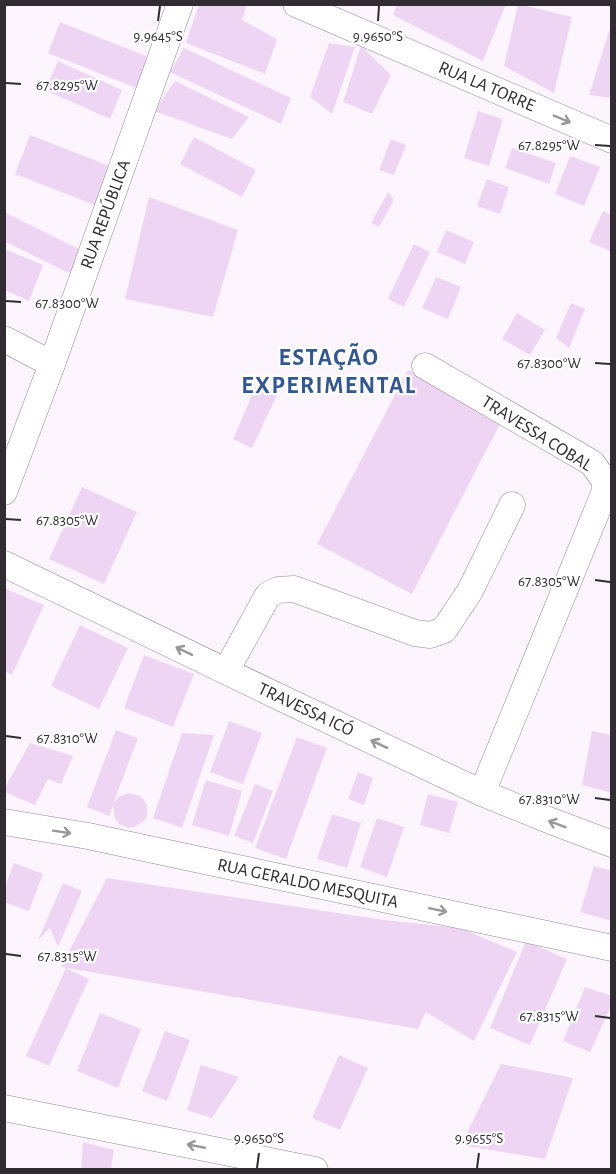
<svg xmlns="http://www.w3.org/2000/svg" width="616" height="1174" font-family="'Alegreya Sans',sans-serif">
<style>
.building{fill:#eed5f4}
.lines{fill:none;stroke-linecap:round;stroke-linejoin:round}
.minor-casing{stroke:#928794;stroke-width:27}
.minor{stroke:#fff;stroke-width:26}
.oneway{stroke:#989698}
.ticks{fill:none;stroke:#302c31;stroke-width:2}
.labels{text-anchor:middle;stroke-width:4.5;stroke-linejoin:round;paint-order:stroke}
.street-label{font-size:18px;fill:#302c31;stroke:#fff}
.district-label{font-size:24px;font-weight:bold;letter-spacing:1.5px;fill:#33588f;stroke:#fff}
.ticks-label{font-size:15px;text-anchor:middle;fill:#302c31;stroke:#fff;stroke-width:4.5;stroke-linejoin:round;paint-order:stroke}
</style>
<rect width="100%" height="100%" fill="#fcf5fe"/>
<g class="building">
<polygon points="199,4 212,6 213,4 247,4 242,20 277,39 265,74 186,43"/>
<polygon points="397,4 506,4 483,61 393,15"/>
<polygon points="518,4 572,17 554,93 504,66"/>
<polygon points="60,22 151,58 139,89 48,53"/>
<polygon points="611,25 612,25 612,98 589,95"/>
<polygon points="329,43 355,47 332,114 310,97"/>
<polygon points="361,46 391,75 372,114 343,102"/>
<polygon points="184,48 291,98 281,124 170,72"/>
<polygon points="58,61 122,90 110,119 45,90"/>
<polygon points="175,81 249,117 232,139 154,111"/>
<polygon points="478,111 503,119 489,166 464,158"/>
<polygon points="30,135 115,168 100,207 15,174"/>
<polygon points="194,137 256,170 242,197 180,164"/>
<polygon points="391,139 406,145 394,175 379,170"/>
<polygon points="512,148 556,163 549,184 505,168"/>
<polygon points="570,156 600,167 584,206 555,194"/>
<polygon points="487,179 509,187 500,214 477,206"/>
<polygon points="388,192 394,200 379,227 371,223"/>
<polygon points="149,197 238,230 213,317 125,299"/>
<polygon points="603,211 612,215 612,252 589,242"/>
<polygon points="6,213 87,253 75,276 4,241 4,216"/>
<polygon points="446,230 474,242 465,264 437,252"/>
<polygon points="414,244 430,252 404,307 388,299"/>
<polygon points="5,249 43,265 29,301 5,290"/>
<polygon points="436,277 461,287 448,319 422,308"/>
<polygon points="571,303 585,309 569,348 556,338"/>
<polygon points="517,313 545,330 530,355 502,339"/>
<polygon points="408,370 502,420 412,594 317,544"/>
<polygon points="256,386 277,395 252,448 233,439"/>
<polygon points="82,487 137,512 104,584 49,559"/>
<polygon points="6,589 44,605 12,675 5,671 5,592"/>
<polygon points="80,625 128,648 99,709 51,686"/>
<polygon points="144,655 194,674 173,727 124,708"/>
<polygon points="229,721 262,733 243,784 210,772"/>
<polygon points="116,730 138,738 113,804 118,797 129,793 140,796 144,800 147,805 147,816 144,821 134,827 129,828 119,824 115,819 113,805 109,816 87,807"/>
<polygon points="592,731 612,735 612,793 582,785"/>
<polygon points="182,733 214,735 182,828 153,818"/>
<polygon points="297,737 327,748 286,859 255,848"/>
<polygon points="30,743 73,756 61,784 48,779 35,805 4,792 4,789"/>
<polygon points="358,772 373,778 364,805 348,799"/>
<polygon points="206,780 242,791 229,836 192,825"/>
<polygon points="255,784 273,791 253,843 234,836"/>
<polygon points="428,794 458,802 449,833 420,825"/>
<polygon points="332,814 361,823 347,868 317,859"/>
<polygon points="377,818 404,827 387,877 360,867"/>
<polygon points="14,863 43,874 29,911 4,902 4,889"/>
<polygon points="594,866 612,871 612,921 580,912"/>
<polygon points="107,878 384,920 460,928 517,952 474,1041 426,1012 418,1029 61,967"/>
<polygon points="63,883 82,891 58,947 50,928 38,940"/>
<polygon points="526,941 567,959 530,1045 490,1028"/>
<polygon points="66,968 89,979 49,1066 26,1056"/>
<polygon points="585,987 612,996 612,1004 590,1052 563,1041"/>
<polygon points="100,1013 141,1029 118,1088 77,1071"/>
<polygon points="165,1031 190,1040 167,1101 142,1091"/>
<polygon points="339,1055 368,1068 340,1130 312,1118"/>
<polygon points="501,1064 573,1078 545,1159 461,1145"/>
<polygon points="201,1065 239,1077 212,1118 187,1110"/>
<polygon points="83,1142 114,1150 111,1170 81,1170"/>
</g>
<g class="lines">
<defs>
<g id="minor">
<polyline points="296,4 612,140"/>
<polyline points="4,339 52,364"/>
<polyline points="425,366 592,463 605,481 605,491 482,793"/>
<polyline points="4,492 52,364 180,4"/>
<polyline points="4,564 275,695 482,793 551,821 612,844"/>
<polyline points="226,671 268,595 278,590 294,589 415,633 430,635 444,630 470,591 512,505"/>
<polyline points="4,822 88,836 612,948"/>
<polyline points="4,1108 315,1170"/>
</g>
</defs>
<use href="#minor" class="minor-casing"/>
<use href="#minor" class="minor"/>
</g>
<defs><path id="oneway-shaft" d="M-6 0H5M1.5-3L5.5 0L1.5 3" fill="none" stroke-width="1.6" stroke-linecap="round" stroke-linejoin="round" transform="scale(1.5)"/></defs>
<g class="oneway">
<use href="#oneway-shaft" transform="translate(562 119) rotate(23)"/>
<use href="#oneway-shaft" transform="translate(184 651) rotate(-154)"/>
<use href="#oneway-shaft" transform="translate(379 744) rotate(-155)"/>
<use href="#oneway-shaft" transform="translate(557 824) rotate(-159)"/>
<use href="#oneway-shaft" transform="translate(62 832) rotate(9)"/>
<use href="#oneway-shaft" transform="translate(438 910) rotate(12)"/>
<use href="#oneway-shaft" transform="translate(196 1146) rotate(-169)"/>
</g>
<path class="ticks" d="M158,21L160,6M378,21L379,6M6,83L21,84M595,145L610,146M6,301L21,302M595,363L610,364M6,519L21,520M595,580L610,582M6,736L21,738M595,798L610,800M6,954L21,956M595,1016L610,1018M257,1168L259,1153M477,1168L479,1153"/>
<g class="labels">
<g class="street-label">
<text transform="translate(487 86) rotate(23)" y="6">RUA LA TORRE</text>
<text transform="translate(105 214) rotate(-70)" y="6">RUA REPÚBLICA</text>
<text transform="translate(537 433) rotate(32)" y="6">TRAVESSA COBAL</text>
<text transform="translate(306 709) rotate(25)" y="6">TRAVESSA ICÓ</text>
<text transform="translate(308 883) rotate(12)" y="6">RUA GERALDO MESQUITA</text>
</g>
<g class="district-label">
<text x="329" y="365">ESTAÇÃO<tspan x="329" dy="28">EXPERIMENTAL</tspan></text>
</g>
</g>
<g class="ticks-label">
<text x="158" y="41">9.9645°S</text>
<text x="378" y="41">9.9650°S</text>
<text x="67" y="90">67.8295°W</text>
<text x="549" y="150">67.8295°W</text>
<text x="67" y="308">67.8300°W</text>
<text x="549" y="368">67.8300°W</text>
<text x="67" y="525">67.8305°W</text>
<text x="549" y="586">67.8305°W</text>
<text x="67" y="743">67.8310°W</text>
<text x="549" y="804">67.8310°W</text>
<text x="67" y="961">67.8315°W</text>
<text x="549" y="1021">67.8315°W</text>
<text x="259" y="1143">9.9650°S</text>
<text x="479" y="1143">9.9655°S</text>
</g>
<rect width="616" height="1174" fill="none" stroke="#302c31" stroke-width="12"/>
</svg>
